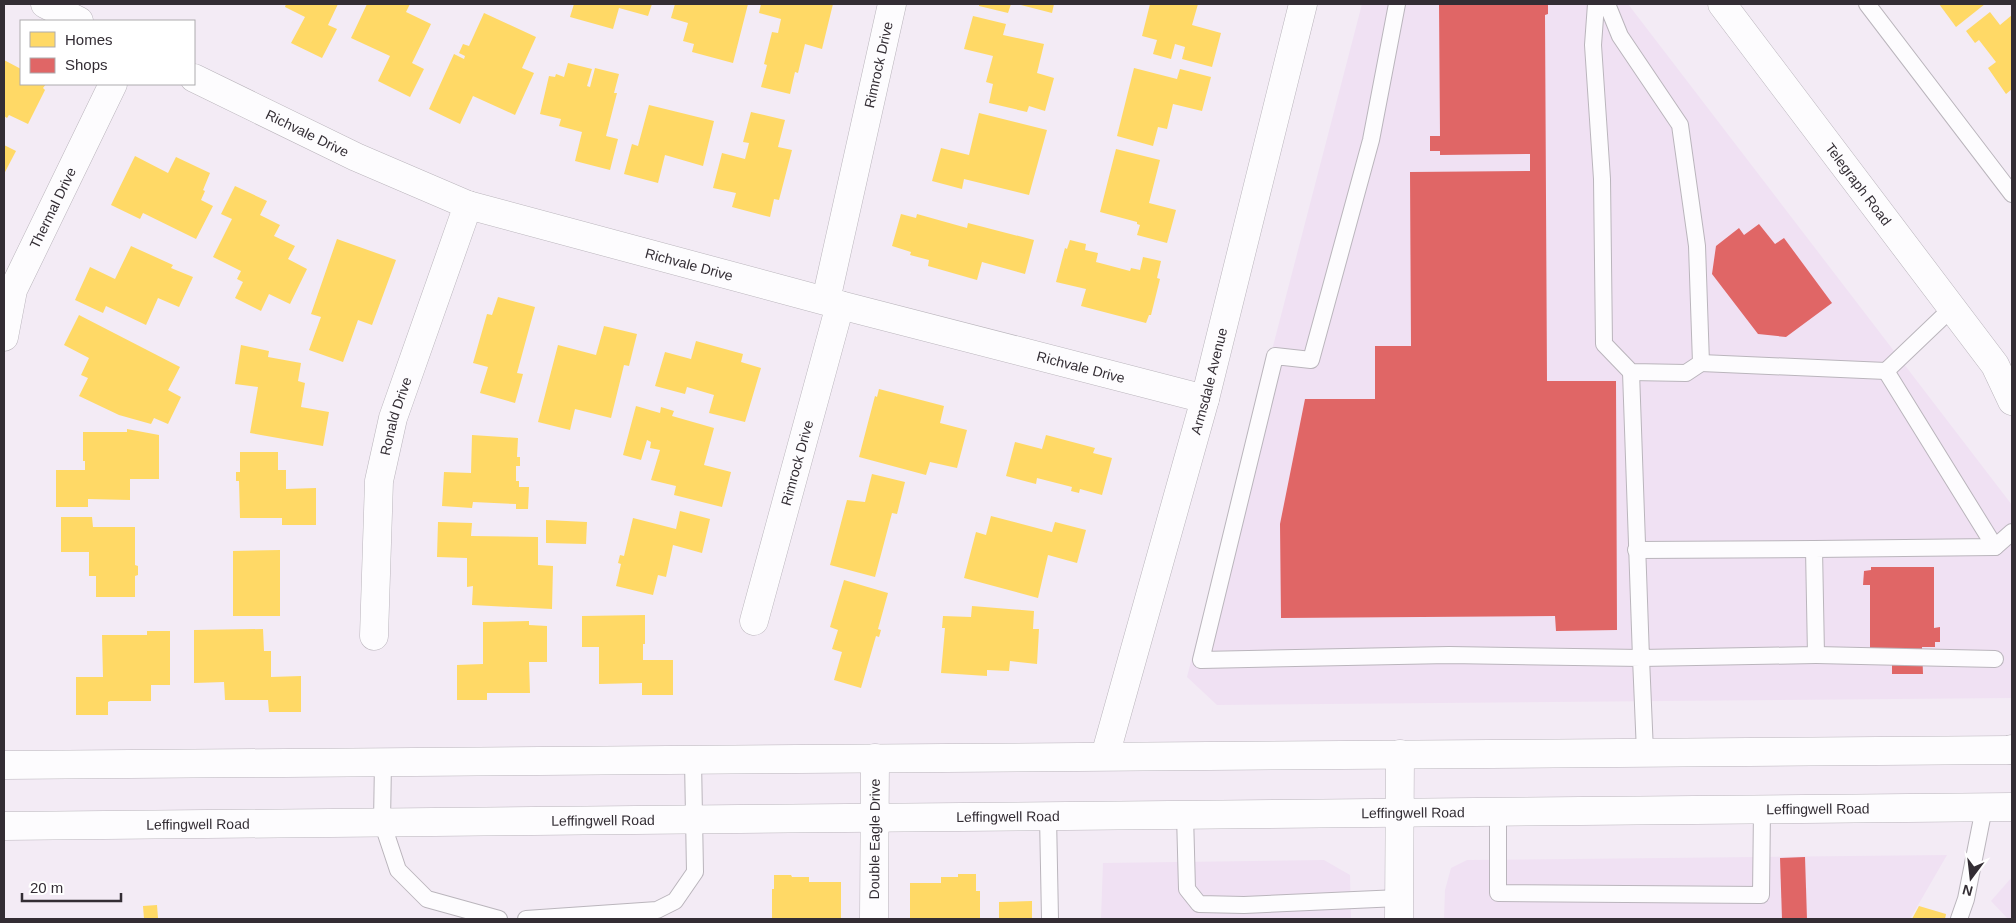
<svg xmlns="http://www.w3.org/2000/svg" width="2016" height="923" font-family="Helvetica,sans-serif">
<style>
.built{fill:#f0e1f3}
.homes{fill:#ffd966}
.shops{fill:#e06666}
.lines{fill:none;stroke-linecap:round;stroke-linejoin:round}
.service-casing{stroke:#bab5bc;stroke-width:18}
.minor-casing{stroke:#bab5bc;stroke-width:29}
.secondary-casing{stroke:#bab5bc;stroke-width:29}
.primary-casing{stroke:#bab5bc;stroke-width:29}
.service{stroke:#fdfcfe;stroke-width:16}
.minor{stroke:#fdfcfe;stroke-width:28}
.secondary{stroke:#fdfcfe;stroke-width:28}
.primary{stroke:#fdfcfe;stroke-width:28}
.labels{text-anchor:middle;stroke-width:5;stroke-linejoin:round;paint-order:stroke}
.street-label{font-size:14px;fill:#332d34;stroke:#fff}
</style>
<rect width="100%" height="100%" fill="#f3ebf5"/>
<g class="built">
<polygon points="1362,4 1628,4 2012,505 2012,698 1217,705 1187,677"/>
<polygon points="1947,855 1910,919 1444,919 1445,890 1451,868 1467,860"/>
<polygon points="1324,860 1350,875 1351,919 1101,919 1103,863"/>
<polygon points="2012,877 2012,919 2008,919 1991,901"/>
</g>
<g class="homes">
<polygon points="286,4 338,4 328,25 337,29 322,58 291,43 305,17 285,7"/>
<polygon points="367,4 410,4 406,12 431,24 412,63 424,69 410,97 378,81 390,56 351,38"/>
<polygon points="574,4 652,4 648,16 619,8 613,29 570,17"/>
<polygon points="675,4 748,4 733,63 692,52 694,44 683,41 688,23 671,18"/>
<polygon points="761,4 833,4 822,49 805,44 798,73 795,72 790,94 761,87 767,65 764,64 772,32 778,33 781,19 759,13"/>
<polygon points="979,4 1011,4 1008,13 979,6"/>
<polygon points="1017,4 1054,4 1052,13"/>
<polygon points="1150,4 1198,4 1192,25 1221,33 1212,67 1182,59 1185,47 1175,44 1171,59 1153,54 1157,40 1142,36"/>
<polygon points="1939,4 1985,4 1956,27"/>
<polygon points="1990,12 2000,25 2012,15 2012,89 2006,94 1988,68 1996,62 1979,40 1975,43 1966,31"/>
<polygon points="484,13 536,37 522,68 534,73 515,115 473,96 460,124 429,109 454,54 464,59 465,56 459,53 463,44 469,46"/>
<polygon points="973,16 1006,24 1003,35 1044,44 1037,73 1054,78 1045,111 1029,106 1027,112 989,103 993,84 986,82 993,56 964,49"/>
<polygon points="4,60 21,69 21,84 46,84 43,88 45,90 28,124 9,115 7,118 4,116"/>
<polygon points="568,63 592,69 587,86 590,87 595,68 619,74 614,93 617,93 606,136 618,139 610,170 575,161 582,132 559,126 561,119 540,114 549,76 555,77 556,74 564,77"/>
<polygon points="1134,68 1177,79 1180,69 1211,77 1202,111 1173,104 1167,129 1158,127 1153,146 1117,136"/>
<polygon points="649,105 714,121 703,166 665,155 658,183 624,174 632,144 638,146"/>
<polygon points="751,112 785,120 778,147 792,150 779,200 774,199 770,217 732,207 736,193 713,188 722,153 745,159 749,143 743,142"/>
<polygon points="979,113 1047,130 1029,195 964,179 962,189 932,181 941,148 969,155"/>
<polygon points="4,145 16,151 4,174"/>
<polygon points="1116,149 1160,160 1149,203 1176,210 1167,243 1137,235 1140,225 1137,224 1137,222 1100,212"/>
<polygon points="135,156 168,173 176,157 210,173 203,190 205,191 201,200 213,206 196,239 143,213 140,219 111,205"/>
<polygon points="235,186 267,201 260,215 280,225 274,236 295,246 288,259 307,269 290,304 269,294 261,311 235,298 243,282 237,279 241,271 213,257 232,219 221,214"/>
<polygon points="901,214 916,218 917,214 967,228 968,223 1034,240 1025,274 982,262 977,280 928,266 929,260 910,255 911,252 892,246"/>
<polygon points="337,239 396,260 372,325 358,320 343,362 309,350 321,317 311,314"/>
<polygon points="1070,240 1086,244 1085,250 1098,253 1096,262 1130,271 1131,268 1140,270 1143,257 1161,261 1157,278 1160,279 1151,315 1149,315 1146,323 1081,306 1086,289 1056,282 1065,248 1067,249"/>
<polygon points="131,246 173,265 171,268 193,277 179,307 158,298 146,325 106,306 103,313 75,300 90,267 115,279"/>
<polygon points="498,297 535,307 517,373 523,374 515,403 480,393 488,367 473,363 487,314 492,315"/>
<polygon points="79,315 180,367 168,390 181,397 168,424 154,418 151,424 119,415 79,396 88,378 81,375 89,358 64,345"/>
<polygon points="604,326 637,334 629,366 624,365 611,418 575,409 570,430 538,422 558,345 596,355"/>
<polygon points="696,341 743,354 741,362 761,368 745,422 709,413 714,395 687,387 685,394 655,386 665,352 691,359"/>
<polygon points="241,345 269,351 268,357 301,363 298,381 305,383 301,407 329,412 323,446 250,433 258,387 235,384"/>
<polygon points="879,389 944,406 940,423 967,430 957,468 930,462 926,475 859,457 875,396 877,397"/>
<polygon points="636,406 660,413 661,407 674,411 672,416 714,428 704,465 731,472 722,507 674,495 676,486 651,480 660,450 650,448 651,442 647,440 641,460 623,455"/>
<polygon points="127,429 159,435 159,479 130,479 130,500 88,499 88,507 56,507 56,470 85,470 85,461 83,461 83,432 127,432"/>
<polygon points="472,435 518,438 517,457 520,457 520,466 516,466 516,481 519,481 519,487 529,487 528,509 516,509 516,504 473,502 472,508 442,506 444,472 471,473"/>
<polygon points="1046,435 1095,448 1093,453 1112,458 1102,495 1080,489 1079,493 1071,491 1072,487 1037,478 1036,484 1006,476 1015,442 1042,449"/>
<polygon points="240,452 278,452 278,470 286,470 286,489 316,488 316,525 282,525 282,518 240,518 239,481 236,481 236,472 240,472"/>
<polygon points="872,474 905,482 897,514 892,513 875,577 830,565 847,500 865,502"/>
<polygon points="680,511 710,519 702,553 673,545 666,577 658,575 653,595 616,586 621,564 618,563 620,555 624,556 633,518 676,529"/>
<polygon points="991,516 1052,532 1055,522 1086,530 1077,563 1048,555 1038,598 964,578 976,532 986,535"/>
<polygon points="61,517 92,517 93,527 135,527 135,565 138,566 138,575 135,576 135,597 96,597 96,576 89,576 89,552 61,552"/>
<polygon points="546,520 587,522 586,544 546,543"/>
<polygon points="438,522 472,523 471,536 538,537 538,565 553,566 552,609 472,605 473,586 467,587 467,558 437,557"/>
<polygon points="280,550 280,616 233,616 233,551"/>
<polygon points="844,580 888,593 878,629 881,630 879,637 876,636 861,688 834,680 842,652 832,649 838,630 830,627"/>
<polygon points="972,606 1034,611 1033,629 1039,629 1037,664 1010,661 1009,671 987,670 987,676 941,673 945,628 942,628 943,616 971,617"/>
<polygon points="645,615 645,644 643,644 643,660 673,660 673,695 642,695 642,683 599,684 599,647 582,647 582,616"/>
<polygon points="529,621 529,625 547,626 547,662 529,662 530,693 487,693 487,700 457,700 457,665 483,664 483,622"/>
<polygon points="263,629 264,651 271,651 271,677 301,676 301,712 269,712 268,700 225,700 224,682 194,683 194,630"/>
<polygon points="147,631 170,631 170,685 151,685 151,701 110,701 108,702 108,715 76,715 76,677 103,677 102,635 147,635"/>
<polygon points="958,874 976,874 976,891 980,891 980,919 910,919 910,883 941,883 941,877 958,877"/>
<polygon points="774,875 791,875 792,877 809,877 809,882 841,882 841,919 772,919 772,889 774,889"/>
<polygon points="1032,901 1032,919 999,919 999,902"/>
<polygon points="157,905 158,918 144,919 143,906"/>
<polygon points="1919,906 1946,914 1945,919 1912,919"/>
</g>
<g class="shops">
<polygon points="1439,4 1548,4 1548,14 1545,15 1547,381 1616,381 1617,630 1556,631 1555,616 1281,618 1280,524 1305,399 1375,399 1375,346 1411,346 1410,172 1530,171 1530,154 1440,155 1440,151 1430,151 1430,136 1440,136"/>
<polygon points="1759,224 1775,244 1784,238 1832,303 1786,337 1758,334 1712,274 1716,246 1739,228 1744,235"/>
<polygon points="1871,567 1934,567 1934,628 1940,627 1940,642 1935,642 1935,647 1922,647 1923,674 1892,674 1892,648 1870,648 1870,585 1863,585 1864,571 1871,570"/>
<polygon points="1805,857 1807,919 1782,919 1780,858"/>
</g>
<g class="lines">
<defs>
<g id="service">
<polyline points="1397,4 1371,140 1311,360 1275,356 1201,660 1449,655 1641,658 1645,752"/>
<polyline points="1596,4 1593,45 1602,179 1604,344 1631,372 1686,373 1701,363 1697,246 1680,125 1620,36 1607,4"/>
<polyline points="1867,4 2012,194"/>
<polyline points="1701,363 1886,371 1952,308"/>
<polyline points="1886,371 1995,547"/>
<polyline points="1631,372 1641,658 1816,655 1814,549 1995,547 2012,532"/>
<polyline points="1636,550 1814,549"/>
<polyline points="1816,655 1995,659"/>
<polyline points="383,762 382,822 398,870 427,899 499,919"/>
<polyline points="1498,812 1498,893 1761,895 1762,810"/>
<polyline points="1185,815 1187,889 1199,904 1244,905 1399,898"/>
<polyline points="1048,816 1050,919"/>
<polyline points="526,919 657,910 675,901 695,872 693,760"/>
<polyline points="1959,919 1966,899 1984,808"/>
</g>
<g id="minor">
<polyline points="45,4 79,21"/>
<path id="s1" d="M194,78L356,157L468,205L840,305L1205,399"/>
<path id="s2" d="M826,300L892,4"/>
<path id="s3" d="M4,337L13,290L113,84"/>
<path id="s4" d="M754,621L840,305"/>
<path id="s5" d="M374,636L379,481L393,418L468,205"/>
<path id="s6" d="M1105,756L1205,399L1303,4"/>
<path id="s7" d="M874,919L875,758"/>
<polyline points="1399,919 1400,754"/>
</g>
<g id="secondary">
<polyline points="4,765 2012,750"/>
<path id="s8" d="M4,826L2012,807"/>
</g>
<g id="primary">
<path id="s9" d="M1722,4L1995,365L2012,401"/>
<polyline points="2011,750 2012,749"/>
</g>
</defs>
<use href="#service" class="service-casing"/>
<use href="#minor" class="minor-casing"/>
<use href="#secondary" class="secondary-casing"/>
<use href="#primary" class="primary-casing"/>
<use href="#service" class="service"/>
<use href="#minor" class="minor"/>
<use href="#secondary" class="secondary"/>
<use href="#primary" class="primary"/>
</g>
<g class="labels">
<g class="street-label">
<text dy="5" stroke="none"><textPath href="#s2" startOffset="241">Rimrock Drive</textPath></text>
<text dy="5" stroke="none"><textPath href="#s1" startOffset="126">Richvale Drive</textPath></text>
<text dy="5" stroke="none"><textPath href="#s9" startOffset="226">Telegraph Road</textPath></text>
<text dy="5" stroke="none"><textPath href="#s3" startOffset="139">Thermal Drive</textPath></text>
<text dy="5" stroke="none"><textPath href="#s1" startOffset="531">Richvale Drive</textPath></text>
<text dy="5" stroke="none"><textPath href="#s1" startOffset="936">Richvale Drive</textPath></text>
<text dy="5" stroke="none"><textPath href="#s6" startOffset="389">Armsdale Avenue</textPath></text>
<text dy="5" stroke="none"><textPath href="#s5" startOffset="222">Ronald Drive</textPath></text>
<text dy="5" stroke="none"><textPath href="#s4" startOffset="164">Rimrock Drive</textPath></text>
<text dy="5" stroke="none"><textPath href="#s8" startOffset="1814">Leffingwell Road</textPath></text>
<text dy="5" stroke="none"><textPath href="#s8" startOffset="1409">Leffingwell Road</textPath></text>
<text dy="5" stroke="none"><textPath href="#s8" startOffset="1004">Leffingwell Road</textPath></text>
<text dy="5" stroke="none"><textPath href="#s8" startOffset="599">Leffingwell Road</textPath></text>
<text dy="5" stroke="none"><textPath href="#s8" startOffset="194">Leffingwell Road</textPath></text>
<text dy="5" stroke="none"><textPath href="#s7" startOffset="80">Double Eagle Drive</textPath></text>
</g>
</g>
<rect width="2016" height="923" fill="none" stroke="#332d34" stroke-width="10"/>
<rect x="20" y="20" width="175" height="65" fill="#ffffff" stroke="#adabae"/>
<rect x="30" y="32" width="25" height="15" fill="#ffd966" stroke="#adabae"/>
<text x="65" y="45" font-size="15" fill="#332d34">Homes</text>
<rect x="30" y="58" width="25" height="15" fill="#e06666" stroke="#adabae"/>
<text x="65" y="70" font-size="15" fill="#332d34">Shops</text>
<g transform="translate(1971 878) rotate(195)" stroke="#ffffff" stroke-width="4" paint-order="stroke">
<path d="M0-4L9 19L0 12L-9 19Z" fill="#332d34"/>
<text y="-8" font-size="14" font-weight="bold" text-anchor="middle" fill="#332d34">N</text>
</g>
<path d="M22 893v8h99v-8" fill="none" stroke="#332d34" stroke-width="2.5"/>
<text x="30" y="893" font-size="15" fill="#332d34" stroke="#ffffff" stroke-width="4" paint-order="stroke">20 m</text>
</svg>
